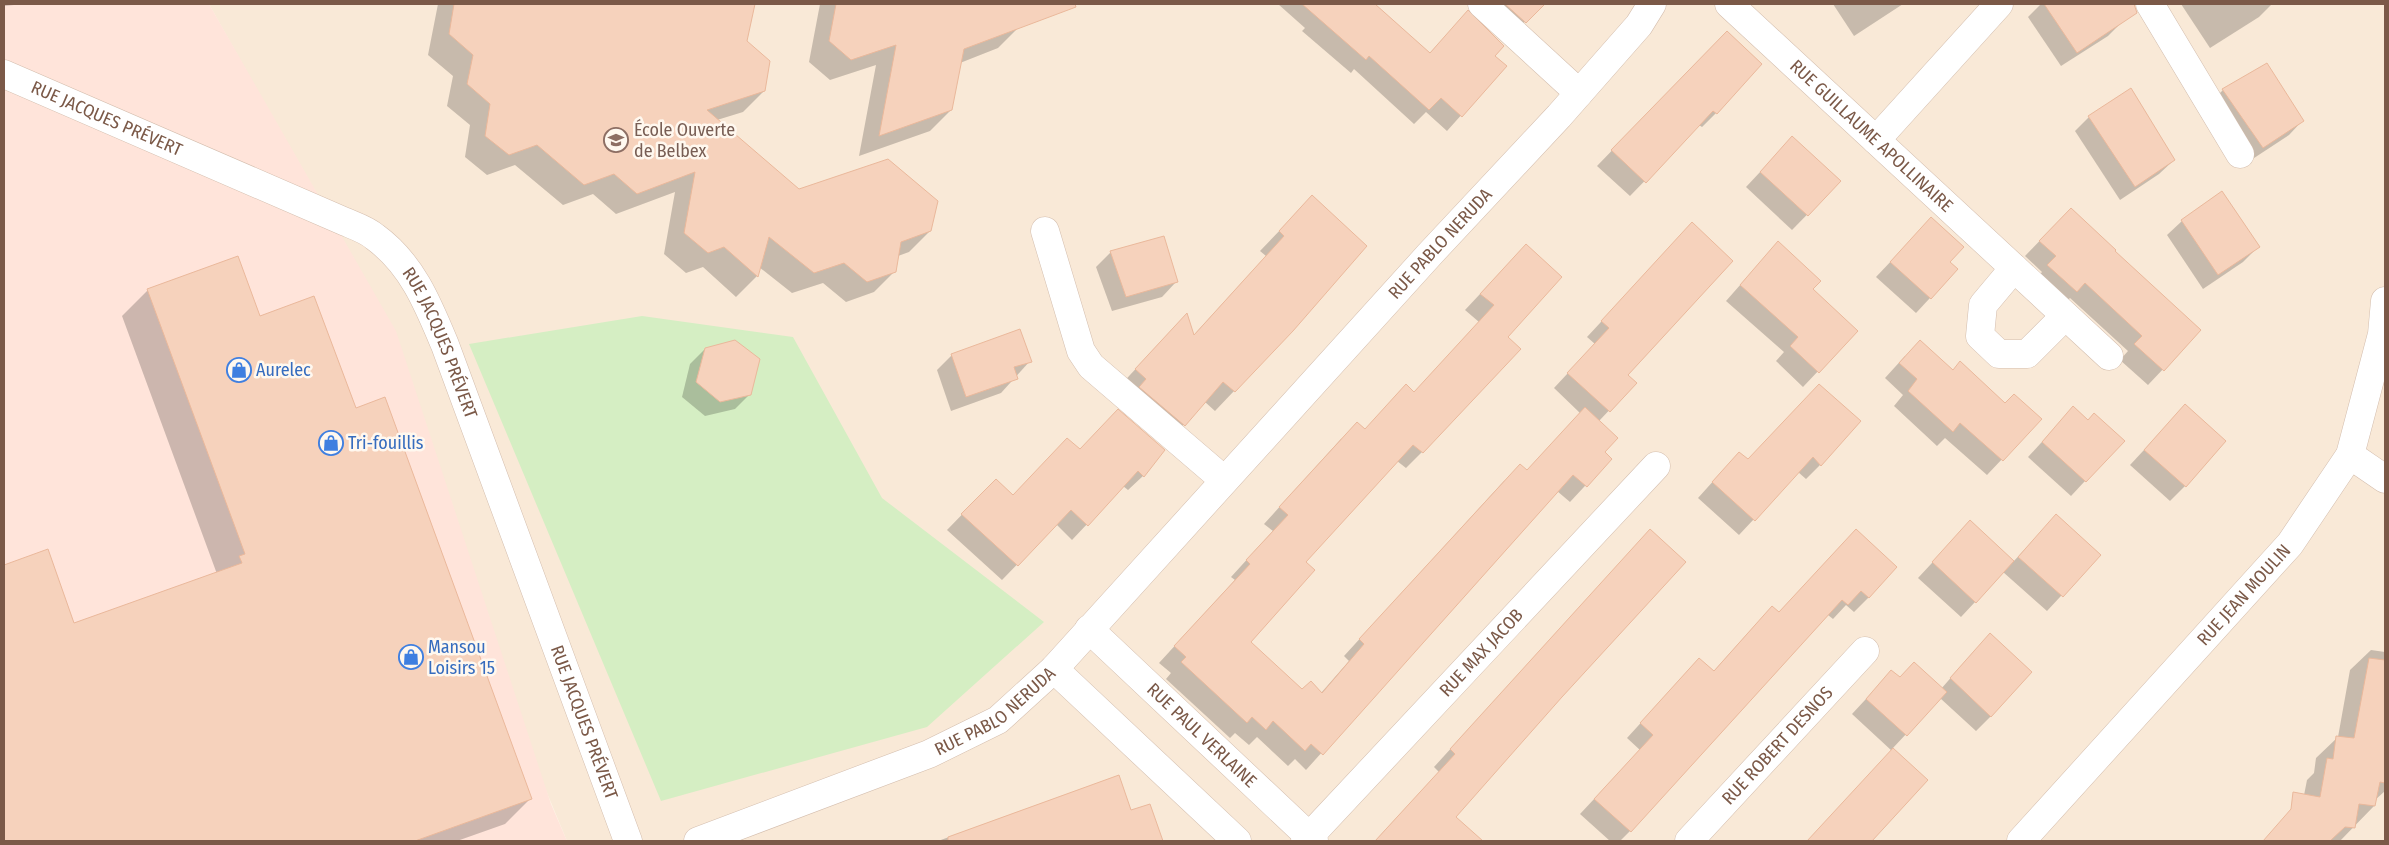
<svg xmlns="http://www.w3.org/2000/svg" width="2389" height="845" font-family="'Fira Sans Condensed',sans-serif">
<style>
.residential{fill:#f9e9d7}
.commercial{fill:#ffe4da}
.green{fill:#d5eec3}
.shadow{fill:#0003}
.building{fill:#f6d2bc;stroke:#eab89b}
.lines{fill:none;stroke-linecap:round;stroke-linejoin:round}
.street-casing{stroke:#d4beae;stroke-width:29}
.street{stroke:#fff;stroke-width:28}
.labels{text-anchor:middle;stroke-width:5;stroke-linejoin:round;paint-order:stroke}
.street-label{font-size:18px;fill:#7b5948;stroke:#fff8ef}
.education-label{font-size:18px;fill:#785e54;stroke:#fff8ef;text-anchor:start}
.shop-label{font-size:18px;fill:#366cbe;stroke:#fff8ef;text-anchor:start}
</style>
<rect width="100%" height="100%" fill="#fef5e7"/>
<polygon class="residential" points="209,4 2385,4 2385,841 567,841 250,77"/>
<polygon class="commercial" points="4,4 209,4 396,331 551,804 567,841 4,841"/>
<polygon class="green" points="642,316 793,337 882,498 1044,622 927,727 661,801 469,344"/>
<g class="shadow">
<polygon points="4,4 24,4 4,6"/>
<polygon points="438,4 744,4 752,11 746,42 764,91 743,112 717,120 799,190 930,231 909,252 898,256 895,271 874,292 846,302 823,283 792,293 759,267 757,276 736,297 703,267 686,273 664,254 675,192 616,214 593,194 563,205 515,165 487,175 465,157 470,125 447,106 453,76 428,55"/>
<polygon points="820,4 1037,4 1019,27 998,48 960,63 951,110 930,131 859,156 876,65 830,80 809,62"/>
<polygon points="1278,4 1374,4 1429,54 1458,23 1505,66 1447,131 1426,112 1414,124 1354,69 1351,73 1302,31 1305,28"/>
<polygon points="1479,4 1542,4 1510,37"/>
<polygon points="1833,4 1903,4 1854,36"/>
<polygon points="2041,4 2112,4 2123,21 2108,36 2061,66 2028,17"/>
<polygon points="2181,4 2272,4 2259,17 2210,48"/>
<polygon points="1712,47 1716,113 1702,127 1699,125 1630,196 1597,166"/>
<polygon points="2223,90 2303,120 2289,135 2248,162 2209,104"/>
<polygon points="2089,117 2174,160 2159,174 2120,200 2075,131"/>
<polygon points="1792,138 1840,181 1792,230 1746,187"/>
<polygon points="1312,197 1292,330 1215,411 1205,402 1165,444 1117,389 1168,334 1193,336 1266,256 1260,251"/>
<polygon points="1931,219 1948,262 1930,298 1916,313 1876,277"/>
<polygon points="2182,221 2258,247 2243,262 2203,289 2167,235"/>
<polygon points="1692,224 1627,375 1635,383 1599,421 1604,452 1610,459 1570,502 1557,491 1306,770 1295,759 1288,766 1257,737 1249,745 1235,733 1230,738 1166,679 1171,673 1159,663 1235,580 1231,577 1273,531 1264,524 1341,439 1364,430 1414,393 1479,322 1465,310 1510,262 1506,337 1422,452 1406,468 1397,461 1305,562 1249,642 1302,690 1321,693 1349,661 1344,656 1504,481 1527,471 1580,413 1554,388 1595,344 1587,337"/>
<polygon points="2056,224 2113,251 2200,330 2148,385 2120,360 2128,351 2070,298 2061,306 2034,281 2042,272 2025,256"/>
<polygon points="1778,242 1811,289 1856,331 1803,387 1776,361 1784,352 1726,301"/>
<polygon points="1111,252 1176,282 1162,297 1112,311 1096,267"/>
<polygon points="148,290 260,318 355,409 531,798 505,824 457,841 4,841 4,566 47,551 73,624 217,574 122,316"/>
<polygon points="705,349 750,394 735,409 705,416 682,397 690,364"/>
<polygon points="952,355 1030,361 1001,393 951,411 937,370"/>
<polygon points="1905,356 1952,371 2005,404 2040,419 1987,475 1945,438 1937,446 1894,406 1903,395 1885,378"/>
<polygon points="1804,401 1820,465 1806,479 1798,472 1739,535 1698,498 1725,468 1748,461"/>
<polygon points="2185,406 2185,486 2170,501 2130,465"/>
<polygon points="2073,408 2088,421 2085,481 2071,496 2028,457"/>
<polygon points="1103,426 1143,476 1128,490 1123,486 1072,540 1056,524 1002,580 947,530 981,495 1013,496 1079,451"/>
<polygon points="1970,522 2013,562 2042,531 2099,555 2047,611 2003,572 1961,617 1918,578"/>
<polygon points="1650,530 1561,696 1454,817 1481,841 1375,841 1439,772 1434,767"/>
<polygon points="1842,545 1869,597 1854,612 1846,605 1833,619 1828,615 1630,831 1620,841 1610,841 1580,814 1640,750 1627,738 1699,659 1713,672 1758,622 1779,614"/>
<polygon points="1975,650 1991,716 1976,731 1940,698 1892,749 1926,780 1869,841 1808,841 1892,751 1852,714 1891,672 1900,678 1941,689"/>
<polygon points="2371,650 2385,652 2385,791 2375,800 2374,806 2340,841 2295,841 2307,780 2314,773 2316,758 2338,737 2350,670"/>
<polygon points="1118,776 1130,812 1149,805 1162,841 938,841"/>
</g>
<g class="building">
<polygon points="454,4 755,4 747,41 770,61 765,91 707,110 799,189 888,159 938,201 931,231 901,242 896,272 867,282 844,263 814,273 769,237 758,277 724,247 708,253 684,233 695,172 637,194 614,174 584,185 537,145 509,155 485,136 490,104 467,84 473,55 449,34"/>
<polygon points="836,4 1075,4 1076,7 964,49 952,110 879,136 896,45 851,60 829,41"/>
<polygon points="1302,4 1375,4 1430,53 1468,10 1504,46 1495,56 1507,66 1462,117 1441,98 1429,110 1369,56 1366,60"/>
<polygon points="1505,4 1545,4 1526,23"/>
<polygon points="2044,4 2134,4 2137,13 2077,53"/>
<polygon points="1727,31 1762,64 1717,114 1713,111 1646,183 1611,150"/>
<polygon points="2267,63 2304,121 2263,148 2222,89"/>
<polygon points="2131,88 2175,160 2135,187 2088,116"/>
<polygon points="1792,136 1841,181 1808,216 1760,172"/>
<polygon points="2222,191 2260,247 2218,275 2181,220"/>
<polygon points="1312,195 1367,246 1293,331 1235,392 1223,382 1185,426 1139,387 1146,379 1135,369 1187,313 1194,335 1284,236 1279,231"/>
<polygon points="2071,208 2116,250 2115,251 2201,330 2164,371 2134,344 2142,336 2085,283 2077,292 2047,265 2056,256 2039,241"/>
<polygon points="1931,217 1964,247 1950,262 1958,269 1931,299 1890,262"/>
<polygon points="1692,222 1733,261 1628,375 1637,383 1610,412 1567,373 1609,328 1601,321"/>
<polygon points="1164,236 1178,282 1126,297 1110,251"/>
<polygon points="1778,241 1821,281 1813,289 1858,331 1819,373 1790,346 1798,337 1740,285"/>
<polygon points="1526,244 1562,277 1508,337 1521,349 1423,453 1413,445 1306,562 1315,570 1251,642 1302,689 1311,681 1322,693 1364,644 1359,639 1520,464 1527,470 1585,407 1618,438 1605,452 1612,459 1587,487 1573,475 1323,755 1311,744 1305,751 1273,721 1266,730 1252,717 1247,723 1181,662 1186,657 1174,646 1250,564 1246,560 1288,515 1279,507 1357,422 1365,429 1406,384 1414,392 1494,305 1480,294"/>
<polygon points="238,256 260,316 314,296 356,408 385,397 532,799 415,841 4,841 4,565 48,549 74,623 242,563 239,556 245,554 147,289"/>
<polygon points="1020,329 1032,362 1014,367 1018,379 966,397 951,354"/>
<polygon points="735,340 760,359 751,395 720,402 696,382 705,348"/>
<polygon points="1920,340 1953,370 1960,361 2005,403 2014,394 2042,419 2003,461 1960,423 1953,432 1908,391 1917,379 1899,363"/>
<polygon points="1819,384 1861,421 1821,466 1813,457 1755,521 1712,482 1739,452 1748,459"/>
<polygon points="2185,404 2226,441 2186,487 2144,450"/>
<polygon points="2073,406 2088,420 2094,413 2125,441 2086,482 2042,442"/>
<polygon points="1118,409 1165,450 1144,477 1138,471 1088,526 1071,510 1018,566 961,514 996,479 1013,495 1067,438 1080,449"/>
<polygon points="2056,514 2101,555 2063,597 2018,557"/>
<polygon points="1970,520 2014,561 1976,603 1932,562"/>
<polygon points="1650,529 1686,562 1562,697 1456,817 1483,841 1375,841 1455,754 1450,749"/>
<polygon points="1856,529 1897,567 1869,598 1861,591 1848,605 1842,600 1631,832 1594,799 1653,735 1640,723 1699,658 1714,671 1772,606 1779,612"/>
<polygon points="1990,633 2032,672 1991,717 1950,678"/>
<polygon points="2369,658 2385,660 2385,783 2380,782 2375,806 2359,804 2355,828 2345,827 2330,841 2263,841 2291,809 2293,792 2320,797 2327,758 2333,759 2336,736 2354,738"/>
<polygon points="1914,662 1947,692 1907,736 1866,699 1891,670 1900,677"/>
<polygon points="1893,748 1928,780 1872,841 1807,841"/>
<polygon points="1119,775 1131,810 1150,804 1163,841 948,841 948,837"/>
</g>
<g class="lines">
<defs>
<g id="street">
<polyline points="1482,4 1579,93"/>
<path id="s1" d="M1729,4L2109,356"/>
<polyline points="2150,4 2240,154"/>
<path id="s2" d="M4,74L341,220C352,225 366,229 375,237C412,264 428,304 445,345L628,841"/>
<polyline points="1876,140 1999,4"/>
<polyline points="1045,231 1081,351 1091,366 1224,480"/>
<polyline points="2014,268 1983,305 1980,336 1999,354 2027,354 2065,316"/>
<polyline points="2350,455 2385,479"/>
<path id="s3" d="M1089,629L1314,841"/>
<polyline points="1054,669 1237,841"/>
<path id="s4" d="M698,841L929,754L998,720L1054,669L1429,255L1559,116L1639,25L1652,4"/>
<path id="s5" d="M1305,841L1656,466"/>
<path id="s6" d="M1689,841L1865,651"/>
<path id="s7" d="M2021,841L2290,544L2350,455L2382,334L2385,301"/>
</g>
</defs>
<use href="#street" class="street-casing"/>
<use href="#street" class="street"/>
</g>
<defs>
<symbol id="school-ring" viewBox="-11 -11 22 22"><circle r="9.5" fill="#fff8ef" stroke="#8d6e63" stroke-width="1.5"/><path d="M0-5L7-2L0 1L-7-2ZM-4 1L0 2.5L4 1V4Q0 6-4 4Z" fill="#8d6e63"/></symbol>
<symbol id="shop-ring" viewBox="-11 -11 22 22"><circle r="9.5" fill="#fff8ef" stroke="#3f7fe0" stroke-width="1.5"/><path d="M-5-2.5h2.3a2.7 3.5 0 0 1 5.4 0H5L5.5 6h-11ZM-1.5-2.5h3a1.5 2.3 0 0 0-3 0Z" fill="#3f7fe0"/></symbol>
</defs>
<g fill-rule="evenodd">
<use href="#school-ring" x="602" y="126" width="28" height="28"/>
<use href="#shop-ring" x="225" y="356" width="28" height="28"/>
<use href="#shop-ring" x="317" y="429" width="28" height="28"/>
<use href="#shop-ring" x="397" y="643" width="28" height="28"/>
</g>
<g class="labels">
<g class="street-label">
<text dy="6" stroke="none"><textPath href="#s2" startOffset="112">RUE JACQUES PRÉVERT</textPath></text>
<text dy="6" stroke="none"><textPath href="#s1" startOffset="194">RUE GUILLAUME APOLLINAIRE</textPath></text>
<text dy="6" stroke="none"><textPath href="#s4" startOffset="974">RUE PABLO NERUDA</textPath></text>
<text dy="6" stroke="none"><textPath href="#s2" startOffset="532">RUE JACQUES PRÉVERT</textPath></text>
<text dy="6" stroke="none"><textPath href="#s7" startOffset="332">RUE JEAN MOULIN</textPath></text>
<text dy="6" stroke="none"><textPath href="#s5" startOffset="258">RUE MAX JACOB</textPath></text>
<text dy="6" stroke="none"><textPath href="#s4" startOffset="326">RUE PABLO NERUDA</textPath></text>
<text dy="6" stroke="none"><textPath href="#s2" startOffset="938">RUE JACQUES PRÉVERT</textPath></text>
<text dy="6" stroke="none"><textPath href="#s3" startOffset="155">RUE PAUL VERLAINE</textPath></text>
<text dy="6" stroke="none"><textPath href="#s6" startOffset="130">RUE ROBERT DESNOS</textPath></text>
</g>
<g class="education-label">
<text x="634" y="136">École Ouverte<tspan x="634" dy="21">de Belbex</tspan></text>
</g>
<g class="shop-label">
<text x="256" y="376">Aurelec</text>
<text x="348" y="449">Tri-fouillis</text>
<text x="428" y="653">Mansou<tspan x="428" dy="21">Loisirs 15</tspan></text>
</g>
</g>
<rect width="2389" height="845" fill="none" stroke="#7b5948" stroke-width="10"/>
</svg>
